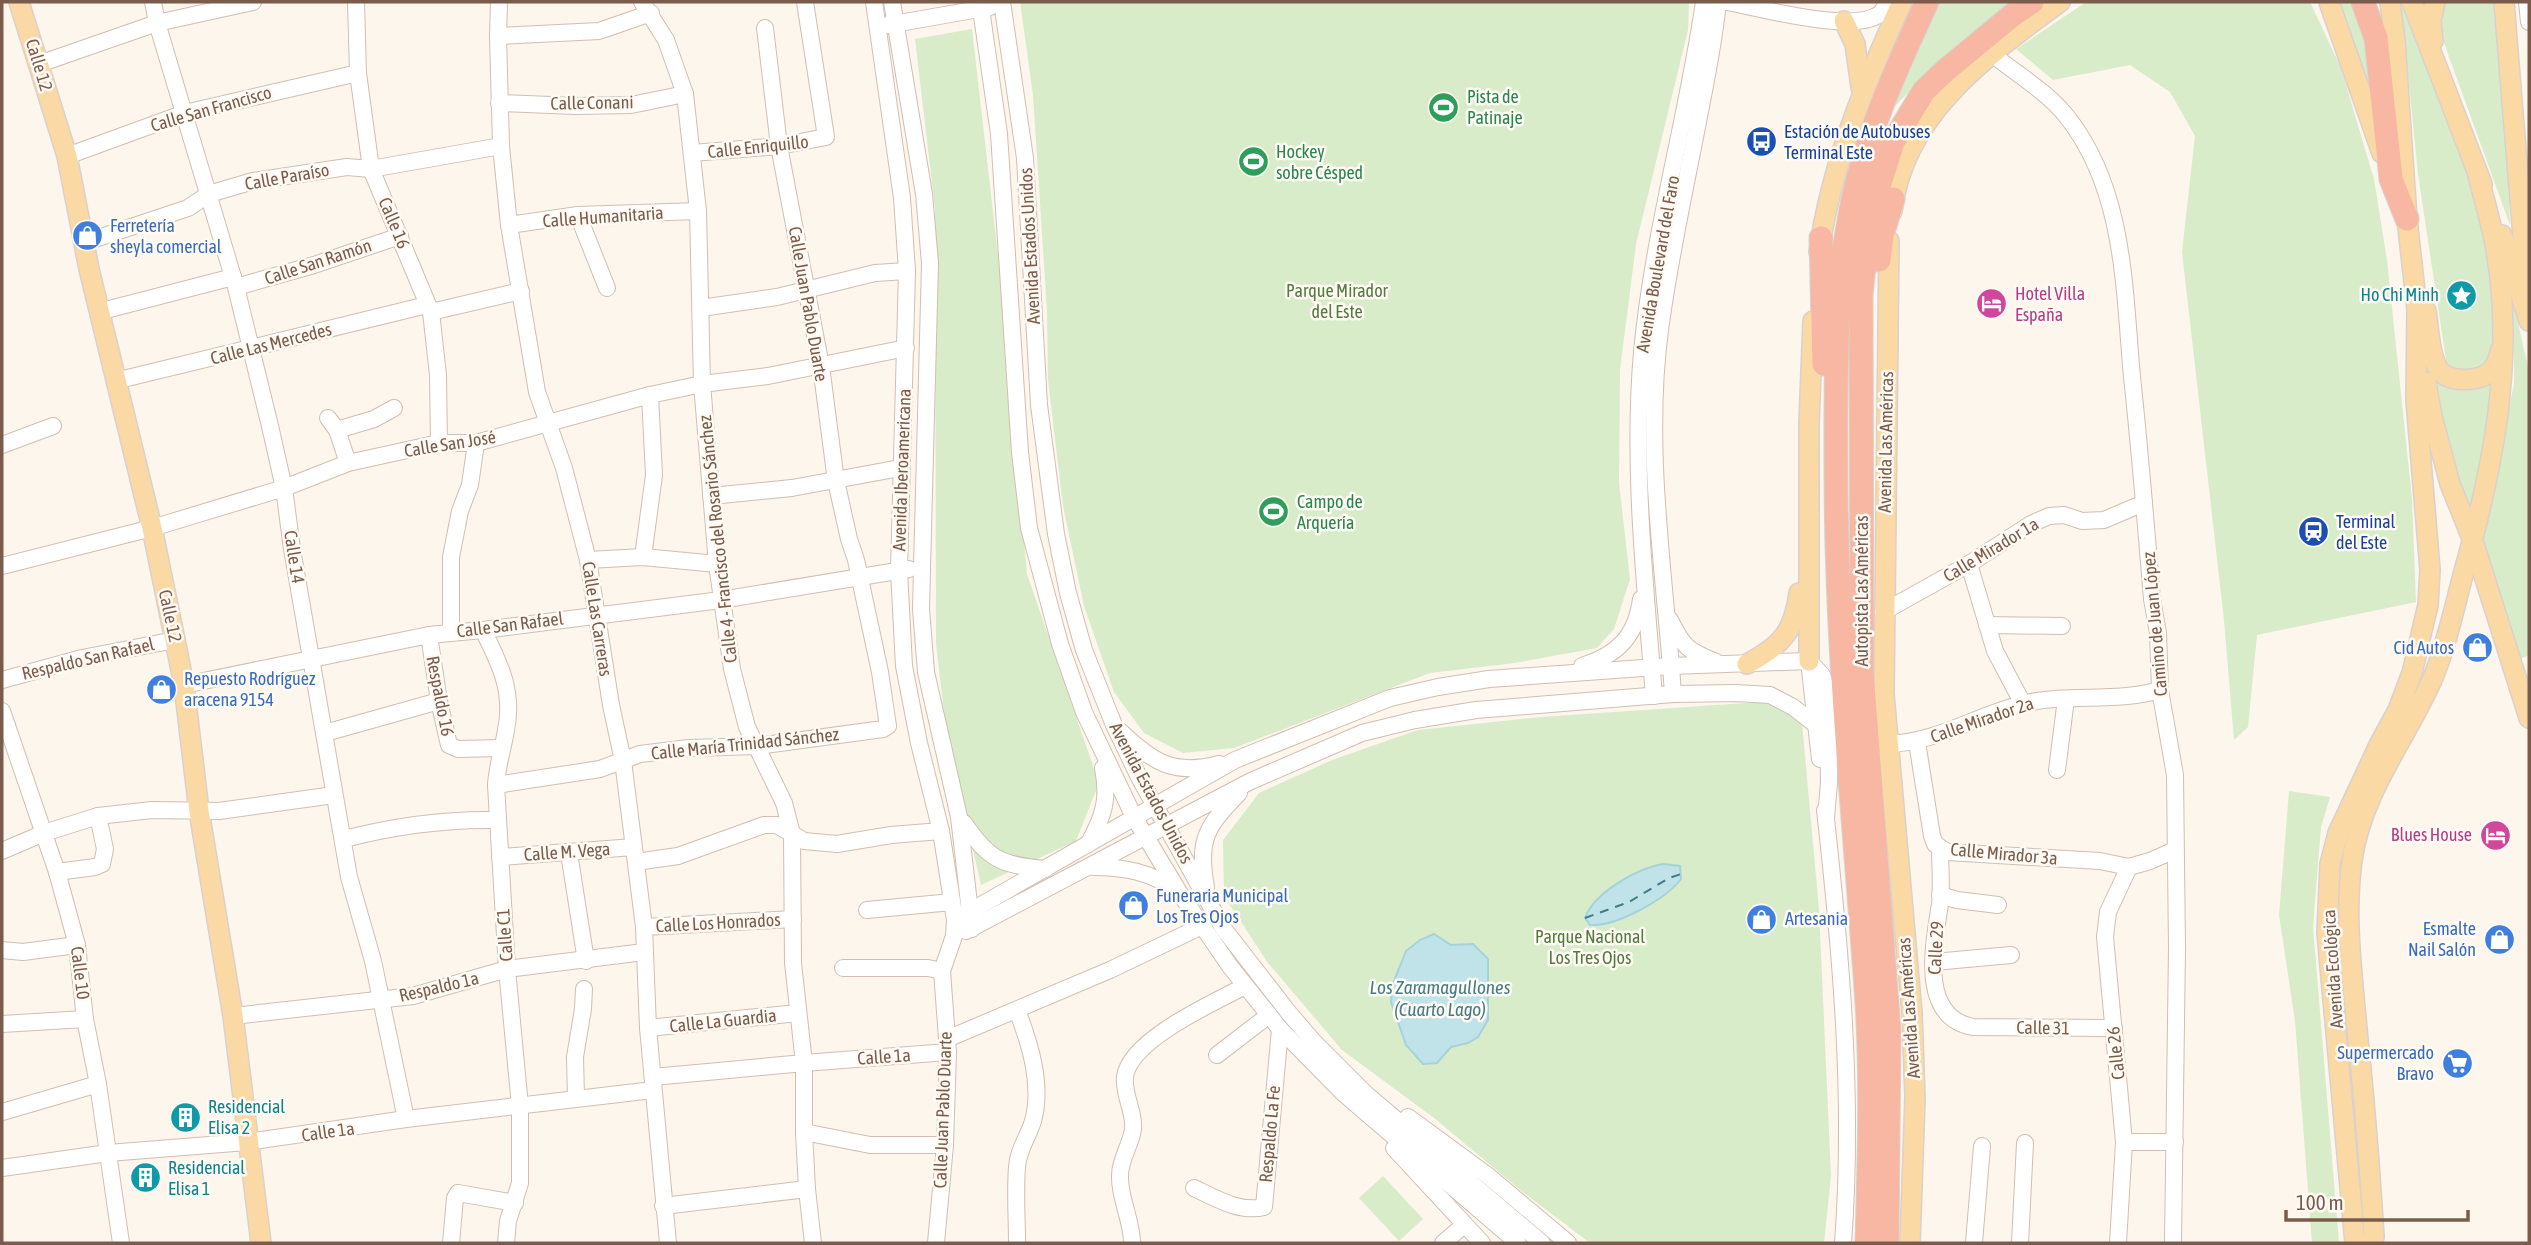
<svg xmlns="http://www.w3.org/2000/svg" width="2531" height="1245" font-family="'Asap Condensed',sans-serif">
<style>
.green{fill:#d8ecc9}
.water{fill:#bfe3e8;stroke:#a5d3da;stroke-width:2}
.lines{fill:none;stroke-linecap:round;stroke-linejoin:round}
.ferry{stroke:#437c86;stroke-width:2;stroke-dasharray:9 7;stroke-linecap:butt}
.minor-casing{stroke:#d1beb0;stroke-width:18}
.major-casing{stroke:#dad1cd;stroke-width:22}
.highway-casing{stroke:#dad1cd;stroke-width:25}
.minor{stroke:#fff;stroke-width:16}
.major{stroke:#fbd9a5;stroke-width:19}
.highway{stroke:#f7b7a3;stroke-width:23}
.labels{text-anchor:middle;stroke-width:5;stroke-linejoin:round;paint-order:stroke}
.street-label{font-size:18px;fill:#7a5c4d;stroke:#fffaf3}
.leisure-label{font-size:18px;fill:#27864d;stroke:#fffaf3;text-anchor:start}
.transit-label{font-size:18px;fill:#164399;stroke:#fffaf3;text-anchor:start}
.shop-label{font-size:18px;fill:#366cbe;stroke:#fffaf3;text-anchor:start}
.park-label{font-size:18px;fill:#537a41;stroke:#fffaf3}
.hotel-label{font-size:18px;fill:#b23c85;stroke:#fffaf3;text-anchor:start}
.culture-label{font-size:18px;fill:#0d838f;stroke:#fffaf3;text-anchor:start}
.water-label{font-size:19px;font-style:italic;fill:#437c86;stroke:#fffaf3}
</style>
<rect width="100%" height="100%" fill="#fdf6ec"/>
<g class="green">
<polygon points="1020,2 1689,2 1688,30 1636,244 1620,370 1619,483 1630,579 1614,629 1597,648 1515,663 1430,673 1234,748 1183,753 1144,733 1114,692 1084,606 1063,506 1048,380 1047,311 1033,95"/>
<polygon points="1939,2 2011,2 1950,51 1883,118"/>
<polygon points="2086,2 2310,2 2341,68 2374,179 2387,260 2412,499 2416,602 2257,635 2248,727 2234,740 2224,620 2182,252 2195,136 2170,92 2130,65 2053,80 2016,49"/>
<polygon points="2332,2 2358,2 2372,44 2381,138"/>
<polygon points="2444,2 2497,2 2503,68 2510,225 2444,43 2442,21"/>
<polygon points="2401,4 2466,164 2488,243 2497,347 2478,372 2447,367 2418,174"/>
<polygon points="972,29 998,255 1027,574 1099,783 1076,841 981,885 946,730 936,644 935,209 915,39"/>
<polygon points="2507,274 2529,372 2529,655 2518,660 2480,548 2514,384 2514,338"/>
<polygon points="2497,376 2496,392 2469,517 2448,449 2437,380"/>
<polygon points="1775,701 1802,723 1819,909 1831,1176 1824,1243 1590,1243 1524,1193 1434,1118 1342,1050 1268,963 1224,896 1223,840 1259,793 1332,760 1418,730 1541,717"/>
<polygon points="2289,791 2330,797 2321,827 2313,927 2339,1243 2312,1243 2295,1021 2279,915"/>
<polygon points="1383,1176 1423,1219 1399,1241 1359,1198"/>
</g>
<g class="water">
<path d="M1663,864L1680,866L1681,879C1666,899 1616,927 1590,925L1585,918C1594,893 1637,868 1663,864Z"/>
<polygon points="1434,934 1451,945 1473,944 1488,959 1488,1020 1478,1037 1468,1043 1451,1047 1437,1063 1423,1064 1406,1045 1391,1002 1392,986 1406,951 1420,940"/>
</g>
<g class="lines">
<polyline class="ferry" points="1585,918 1629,902 1669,878 1681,874"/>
<defs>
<g id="minor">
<polyline points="153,2 157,23 236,287 270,426 284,488 292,549 349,877 373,961 406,1119"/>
<polyline points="356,2 358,73 371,169 431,312 438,375 439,443"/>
<polyline points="499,2 498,36 501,146 509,225 537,392 564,468 588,560 611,705 623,761 644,927 648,1028 668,1243"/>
<polyline points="642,2 666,40 685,94 698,211 702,384 717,564 732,669 747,727 784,803 792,834 793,963 804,1063 804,1132 807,1189 813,1243"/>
<polyline points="874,2 902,198 907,271 899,571 904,666 919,743 941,831 955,920 954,936 942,971 948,1052 945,1145 936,1243"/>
<polyline points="892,2 924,194 930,263 922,568 921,609 926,672 959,817 972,929"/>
<polyline points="980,2 999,134 1020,452 1029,528 1060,644 1084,712 1134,817 1179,892 1229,965 1280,1029 1343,1093 1518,1243"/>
<polyline points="1002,2 1025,158 1039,405 1056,534 1068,593 1084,650 1114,725 1139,777 1223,928 1289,1013 1313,1041 1365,1093 1542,1243"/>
<path d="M1727,2C1760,8 1851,33 1878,15C1883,12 1885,6 1888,2"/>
<polyline points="2527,2 2529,22"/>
<polyline points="888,25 990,7"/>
<polyline points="498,36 599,31 651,13"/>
<path d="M1991,53C2017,75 2047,91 2068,118C2125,191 2124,289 2132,377C2140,451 2146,525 2152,599L2158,633L2160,690L2175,775L2177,948L2173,1243"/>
<polyline points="39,64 157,23 253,2"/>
<polyline points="499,103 575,106 631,105 685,94"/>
<polyline points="692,153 779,146 826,137 805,2"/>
<polyline points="67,156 185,113 358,73"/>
<polyline points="578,215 607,288"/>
<polyline points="509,225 578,215 698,211"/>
<polyline points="83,243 188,208 209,194 253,181 347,167 371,169 501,146"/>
<polyline points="236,287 314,265 400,236"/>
<polyline points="701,308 777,297 875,273 907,271"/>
<polyline points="98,312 233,277"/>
<polyline points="431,312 521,291"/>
<polyline points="115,381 427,305"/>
<polyline points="328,418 337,430 348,463"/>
<polyline points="337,430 374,419 394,408"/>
<polyline points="2,445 53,426"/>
<polyline points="711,496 792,488 900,468"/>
<polyline points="643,557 654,475 650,395"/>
<polyline points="588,560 643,557 717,564"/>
<polyline points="1969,564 1995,651 2023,704"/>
<polyline points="2,566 152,528 284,488 348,463 439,443 476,443 650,395 702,384 768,376 906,348"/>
<polyline points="1883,612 1969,564 2031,524 2049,516 2064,515 2082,521 2104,520 2144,503"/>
<path d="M1670,620C1683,647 1688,651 1716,662"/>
<polyline points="1987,625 2062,626"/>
<path d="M483,630C500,664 514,692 506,730C503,749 497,766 496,785L507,969L520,1106V1183L508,1221L506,1243"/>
<polyline points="448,632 451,628 451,557 460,511 470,485 476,443"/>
<polyline points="429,635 439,701 449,745 458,749 502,748"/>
<polyline points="1809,661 1820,759"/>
<path d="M1582,666C1617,655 1636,637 1641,599"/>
<polyline points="2,680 82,658 175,640"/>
<polyline points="184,685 429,635 483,630 721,600 909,569"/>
<path d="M1673,694C1665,574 1644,451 1660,330C1669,262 1684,194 1697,127C1705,85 1714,44 1718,2"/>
<path d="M1654,696C1645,582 1632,465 1642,352C1653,234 1687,119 1704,2"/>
<polyline points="2,711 57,872 77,945 85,1019 98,1084 121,1243"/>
<path d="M1121,732C1153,762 1173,776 1219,764"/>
<polyline points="325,733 439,701"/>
<polyline points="1917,742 1932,836 1935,844 1947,852 2100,861 2129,867 2150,861 2175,850"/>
<path d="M1887,744C1937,743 1978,714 2026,703C2070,693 2116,703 2160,690"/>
<polyline points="2057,770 2066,699"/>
<polyline points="496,785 600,769 640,754 689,748 758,746 883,729 888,726 880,672 856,560 849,539 836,481 821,366 779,146 765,28"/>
<path d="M1825,810C1841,953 1854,1099 1843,1243"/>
<path d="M964,823C989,860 1001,865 1045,869"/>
<path d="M344,839C394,826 444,819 497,820"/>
<path d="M1089,843C1104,815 1109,799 1103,768"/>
<path d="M1940,848C1940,866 1942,886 1940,904C1934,943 1918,1017 1973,1027L2114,1028"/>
<polyline points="2,851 44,833 98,816 152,810 219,811 334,795"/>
<polyline points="569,853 586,961"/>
<polyline points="500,857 634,847"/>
<polyline points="636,862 678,856 764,825 777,825 804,841 837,844 891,835 941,831"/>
<path d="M1093,867C1125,867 1151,872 1177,891"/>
<polyline points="57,872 95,867 102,864 105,849 98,816"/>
<path d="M1206,887C1197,839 1207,826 1239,793"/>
<polyline points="1940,895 1957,900 1998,905"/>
<polyline points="867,910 952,902"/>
<polyline points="955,920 1235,760 1390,698 1438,687 1489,679 1671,666 1809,661 1822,675 1828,695 1829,783 1826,818"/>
<polyline points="644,927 793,919"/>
<polyline points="966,931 1251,781 1362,733 1415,720 1476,710 1673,694 1736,693 1770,695 1793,707 1816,725"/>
<polyline points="2,950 23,952 77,945"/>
<polyline points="1934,962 2011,955"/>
<polyline points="843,968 928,968 942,971"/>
<polyline points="233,1016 413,996 507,969 644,952"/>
<polyline points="2,1024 85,1019"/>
<polyline points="648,1028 798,1013"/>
<polyline points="947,1039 1110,970 1202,926"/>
<polyline points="1217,1055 1269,1015"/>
<polyline points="653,1077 804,1063 948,1052"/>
<polyline points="576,1098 575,1057 583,1009 584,989"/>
<polyline points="2,1112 98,1084"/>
<polyline points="1408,1117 1487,1175 1568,1243"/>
<polyline points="804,1132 870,1145 945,1145"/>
<polyline points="2124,1142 2175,1142"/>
<polyline points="1394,1148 1482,1243"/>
<polyline points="2,1168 108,1153 247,1142 406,1119 653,1090"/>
<path d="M1194,1188C1215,1198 1240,1213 1264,1207L1280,1029"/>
<polyline points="663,1206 807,1189"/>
<polyline points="451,1243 455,1198 458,1193 515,1203"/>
<path d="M1017,1243C1017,1218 1015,1192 1017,1167C1018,1150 1028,1137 1033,1121C1043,1085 1030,1044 1017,1010"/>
<path d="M1132,1243C1132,1220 1119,1198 1120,1175C1120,1159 1131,1145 1133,1129C1135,1112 1123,1095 1125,1077C1129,1040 1215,1002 1245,986"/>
<polyline points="1443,1243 1464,1225"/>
<polyline points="1974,1243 1982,1146"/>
<polyline points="2020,1243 2025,1143"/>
<polyline points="2118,1243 2124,1142 2105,937 2108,912 2129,867"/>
</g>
<g id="major">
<polyline points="19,2 67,156 89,269 152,528 176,645 184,685 199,811 233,1016 261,1243"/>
<polyline points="2329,2 2382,153"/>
<polyline points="2390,2 2395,40 2407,219 2418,318"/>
<polyline points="2412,2 2482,184"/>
<polyline points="2504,2 2527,286"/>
<polyline points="1844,21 1855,44 1861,87"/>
<polyline points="2433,41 2431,20 2435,2"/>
<path d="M1892,211C1903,114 1988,55 2060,2"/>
<polyline points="2502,235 2529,321"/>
<polyline points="1889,241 1884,694 1912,1013 1915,1098 1910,1243"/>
<path d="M1819,252C1831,165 1866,81 1902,2"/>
<path d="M2426,311C2429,326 2429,359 2440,371C2451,383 2481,382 2492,370C2497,364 2499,357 2501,349"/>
<polyline points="2426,382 2432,416 2450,484 2473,541 2529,718"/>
<polyline points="1809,661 1809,423 1813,321"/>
<path d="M1747,664C1781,646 1794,632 1799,593"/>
<polyline points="2355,1243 2327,933 2330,864 2338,833 2380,743 2398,710 2412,673 2428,605 2430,570 2416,400 2417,306"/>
<path d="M2372,1243L2374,1237C2370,1172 2365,1106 2358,1040C2353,979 2343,916 2353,854C2364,790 2406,738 2432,680C2446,647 2454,609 2463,575C2493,468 2515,360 2496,250C2492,225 2484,200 2478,175"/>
</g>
<g id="highway">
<polyline points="2363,2 2376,38 2391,179 2407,219"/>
<polyline points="1821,238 1824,364"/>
<polyline points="1879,260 1882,235 1893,199"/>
<path d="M1867,1243C1869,1163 1872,1083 1867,1003C1855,826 1836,651 1836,473C1836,389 1834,298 1850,215C1864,139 1895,71 1927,2"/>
<polyline points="1887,1243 1889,1031 1862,672 1861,295 1869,218 1893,142 1924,91 1945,71 2014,14 2032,2"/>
</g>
</defs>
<use href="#minor" class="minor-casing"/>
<use href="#major" class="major-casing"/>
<use href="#highway" class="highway-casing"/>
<use href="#minor" class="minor"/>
<use href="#major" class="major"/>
<use href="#highway" class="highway"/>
</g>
<defs>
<symbol id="stadium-disc" viewBox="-11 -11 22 22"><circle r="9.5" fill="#2e9e5b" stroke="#fffaf3"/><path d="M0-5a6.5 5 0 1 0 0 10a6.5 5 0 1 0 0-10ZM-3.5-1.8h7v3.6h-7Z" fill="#fff"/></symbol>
<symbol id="bus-disc" viewBox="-11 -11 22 22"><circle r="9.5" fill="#1a4fb4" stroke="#fffaf3"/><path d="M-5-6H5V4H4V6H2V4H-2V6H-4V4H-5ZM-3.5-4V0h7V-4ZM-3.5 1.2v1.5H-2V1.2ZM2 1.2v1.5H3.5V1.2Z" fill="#fff"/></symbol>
<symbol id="shop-disc" viewBox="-11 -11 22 22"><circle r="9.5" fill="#3f7fe0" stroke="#fffaf3"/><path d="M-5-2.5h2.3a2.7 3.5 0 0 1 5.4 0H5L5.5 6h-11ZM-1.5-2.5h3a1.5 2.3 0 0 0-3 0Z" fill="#fff"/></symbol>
<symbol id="sight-disc" viewBox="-11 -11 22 22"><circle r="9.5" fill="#0f9aa8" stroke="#fffaf3"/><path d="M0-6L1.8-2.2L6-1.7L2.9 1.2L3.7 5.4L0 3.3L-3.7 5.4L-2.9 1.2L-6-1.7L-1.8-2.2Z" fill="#fff"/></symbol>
<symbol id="hotel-disc" viewBox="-11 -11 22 22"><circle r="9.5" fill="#d1479c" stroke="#fffaf3"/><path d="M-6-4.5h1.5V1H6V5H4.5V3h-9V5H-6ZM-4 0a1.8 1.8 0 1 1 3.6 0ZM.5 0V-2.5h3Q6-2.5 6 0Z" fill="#fff"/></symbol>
<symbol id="station-disc" viewBox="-11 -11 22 22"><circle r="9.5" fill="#1a4fb4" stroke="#fffaf3"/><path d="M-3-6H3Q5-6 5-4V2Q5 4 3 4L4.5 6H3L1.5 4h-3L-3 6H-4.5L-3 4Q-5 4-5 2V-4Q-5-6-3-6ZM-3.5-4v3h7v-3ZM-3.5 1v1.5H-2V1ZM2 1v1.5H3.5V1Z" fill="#fff"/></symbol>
<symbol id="supermarket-disc" viewBox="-11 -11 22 22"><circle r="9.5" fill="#3f7fe0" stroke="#fffaf3"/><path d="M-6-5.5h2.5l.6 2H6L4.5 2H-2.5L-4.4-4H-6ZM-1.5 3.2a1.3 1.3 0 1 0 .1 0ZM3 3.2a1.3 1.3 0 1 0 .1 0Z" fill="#fff"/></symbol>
<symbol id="building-disc" viewBox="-11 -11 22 22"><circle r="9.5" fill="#0f9aa8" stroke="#fffaf3"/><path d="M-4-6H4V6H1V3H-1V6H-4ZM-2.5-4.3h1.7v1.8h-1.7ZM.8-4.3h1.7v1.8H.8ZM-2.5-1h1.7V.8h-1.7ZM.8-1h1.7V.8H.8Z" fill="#fff"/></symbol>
</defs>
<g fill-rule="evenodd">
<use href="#stadium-disc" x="1426" y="90" width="35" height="35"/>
<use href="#bus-disc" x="1744" y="124" width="35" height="35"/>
<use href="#stadium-disc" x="1236" y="144" width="35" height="35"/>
<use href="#shop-disc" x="70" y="218" width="35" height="35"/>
<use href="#sight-disc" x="2444" y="278" width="35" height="35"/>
<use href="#hotel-disc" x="1974" y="286" width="35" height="35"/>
<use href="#stadium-disc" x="1256" y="494" width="35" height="35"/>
<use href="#station-disc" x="2296" y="514" width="35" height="35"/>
<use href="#shop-disc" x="2460" y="630" width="35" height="35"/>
<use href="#shop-disc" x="144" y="672" width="35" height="35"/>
<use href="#hotel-disc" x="2478" y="818" width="35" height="35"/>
<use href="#shop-disc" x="1116" y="888" width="35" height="35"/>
<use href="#shop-disc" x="1744" y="902" width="35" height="35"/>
<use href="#shop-disc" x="2482" y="922" width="35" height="35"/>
<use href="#supermarket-disc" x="2440" y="1046" width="35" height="35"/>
<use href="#building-disc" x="168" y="1100" width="35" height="35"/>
<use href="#building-disc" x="128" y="1160" width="35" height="35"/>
</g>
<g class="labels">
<g class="street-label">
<text transform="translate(39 65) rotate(73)" y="6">Calle 12</text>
<text transform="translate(592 103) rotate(-1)" y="6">Calle Conani</text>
<text transform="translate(211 109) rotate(-16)" y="6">Calle San Francisco</text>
<text transform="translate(758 147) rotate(-6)" y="6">Calle Enriquillo</text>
<text transform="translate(287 177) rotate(-10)" y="6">Calle Paraíso</text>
<text transform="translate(603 217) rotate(-4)" y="6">Calle Humanitaria</text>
<text transform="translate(394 223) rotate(67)" y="6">Calle 16</text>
<text transform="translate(1030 246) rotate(-93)" y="6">Avenida Estados Unidos</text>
<text transform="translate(318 262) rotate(-18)" y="6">Calle San Ramón</text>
<text transform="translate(1658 264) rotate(-80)" y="6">Avenida Boulevard del Faro</text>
<text transform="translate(808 304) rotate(80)" y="6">Calle Juan Pablo Duarte</text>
<text transform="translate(271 344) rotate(-14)" y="6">Calle Las Mercedes</text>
<text transform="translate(1886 442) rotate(-89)" y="6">Avenida Las Américas</text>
<text transform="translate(450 444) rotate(-9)" y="6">Calle San José</text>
<text transform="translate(902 470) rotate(-88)" y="6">Avenida Iberoamericana</text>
<text transform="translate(718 539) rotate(-96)" y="6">Calle 4 - Francisco del Rosario Sánchez</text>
<text transform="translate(1991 550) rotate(-31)" y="6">Calle Mirador 1a</text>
<text transform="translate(294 557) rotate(81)" y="6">Calle 14</text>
<text transform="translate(1862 591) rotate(-90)" y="6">Autopista Las Américas</text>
<text transform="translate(170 616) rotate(78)" y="6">Calle 12</text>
<text transform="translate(597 619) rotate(81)" y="6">Calle Las Carreras</text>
<text transform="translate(2155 624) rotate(-95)" y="6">Camino de Juan López</text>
<text transform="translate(510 625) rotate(-7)" y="6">Calle San Rafael</text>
<text transform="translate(88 659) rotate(-13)" y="6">Respaldo San Rafael</text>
<text transform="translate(440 696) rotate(79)" y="6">Respaldo 16</text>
<text transform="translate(1982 720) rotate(-19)" y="6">Calle Mirador 2a</text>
<text transform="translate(745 744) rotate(-6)" y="6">Calle María Trinidad Sánchez</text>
<text transform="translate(1151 793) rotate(62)" y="6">Avenida Estados Unidos</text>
<text transform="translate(567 852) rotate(-4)" y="6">Calle M. Vega</text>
<text transform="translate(2004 854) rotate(5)" y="6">Calle Mirador 3a</text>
<text transform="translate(718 923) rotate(-3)" y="6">Calle Los Honrados</text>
<text transform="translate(505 935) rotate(-94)" y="6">Calle C1</text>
<text transform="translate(1936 948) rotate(-87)" y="6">Calle 29</text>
<text transform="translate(2333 969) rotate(-94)" y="6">Avenida Ecológica</text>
<text transform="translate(80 973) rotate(83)" y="6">Calle 10</text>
<text transform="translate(439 987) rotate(-13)" y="6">Respaldo 1a</text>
<text transform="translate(1909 1008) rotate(-94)" y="6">Avenida Las Américas</text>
<text transform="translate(723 1021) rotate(-6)" y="6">Calle La Guardia</text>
<text transform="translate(2043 1028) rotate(1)" y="6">Calle 31</text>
<text transform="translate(2116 1053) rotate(-96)" y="6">Calle 26</text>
<text transform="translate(884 1057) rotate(-4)" y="6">Calle 1a</text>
<text transform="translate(943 1110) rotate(-88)" y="6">Calle Juan Pablo Duarte</text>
<text transform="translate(328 1132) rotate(-8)" y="6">Calle 1a</text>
<text transform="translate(1270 1134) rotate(-85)" y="6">Respaldo La Fe</text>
</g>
<g class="leisure-label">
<text x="1467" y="103">Pista de<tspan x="1467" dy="21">Patinaje</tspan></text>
<text x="1276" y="158">Hockey<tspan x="1276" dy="21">sobre Césped</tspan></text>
<text x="1297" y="508">Campo de<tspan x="1297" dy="21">Arquería</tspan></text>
</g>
<g class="transit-label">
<text x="1784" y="138">Estación de Autobuses<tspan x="1784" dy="21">Terminal Este</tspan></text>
<text x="2336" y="528">Terminal<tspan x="2336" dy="21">del Este</tspan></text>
</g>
<g class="shop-label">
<text x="110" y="232">Ferretería<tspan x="110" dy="21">sheyla comercial</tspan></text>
<text x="2454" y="654" text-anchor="end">Cid Autos</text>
<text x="184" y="685">Repuesto Rodríguez<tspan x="184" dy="21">aracena 9154</tspan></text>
<text x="1156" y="902">Funeraria Municipal<tspan x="1156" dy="21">Los Tres Ojos</tspan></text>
<text x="1785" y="925">Artesania</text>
<text x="2476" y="935" text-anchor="end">Esmalte<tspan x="2476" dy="21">Nail Salón</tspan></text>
<text x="2434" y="1059" text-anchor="end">Supermercado<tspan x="2434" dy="21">Bravo</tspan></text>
</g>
<g class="park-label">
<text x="1337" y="297">Parque Mirador<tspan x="1337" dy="21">del Este</tspan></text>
<text x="1590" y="943">Parque Nacional<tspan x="1590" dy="21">Los Tres Ojos</tspan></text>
</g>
<g class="hotel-label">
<text x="2015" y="300">Hotel Villa<tspan x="2015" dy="21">España</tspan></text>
<text x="2472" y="841" text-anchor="end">Blues House</text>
</g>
<g class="culture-label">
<text x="2439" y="301" text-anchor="end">Ho Chi Minh</text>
<text x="208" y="1113">Residencial<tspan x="208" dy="21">Elisa 2</tspan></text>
<text x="168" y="1174">Residencial<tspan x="168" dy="21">Elisa 1</tspan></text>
</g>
<g class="water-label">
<text x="1440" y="994">Los Zaramagullones<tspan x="1440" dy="22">(Cuarto Lago)</tspan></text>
</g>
</g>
<rect width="2531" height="1245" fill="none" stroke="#7a5c4d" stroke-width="7"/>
<path d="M2286 1210v10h182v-10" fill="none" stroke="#7a5c4d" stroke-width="3.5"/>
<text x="2296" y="1210" font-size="21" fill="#7a5c4d" stroke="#fffaf3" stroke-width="5" paint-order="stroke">100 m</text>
</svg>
